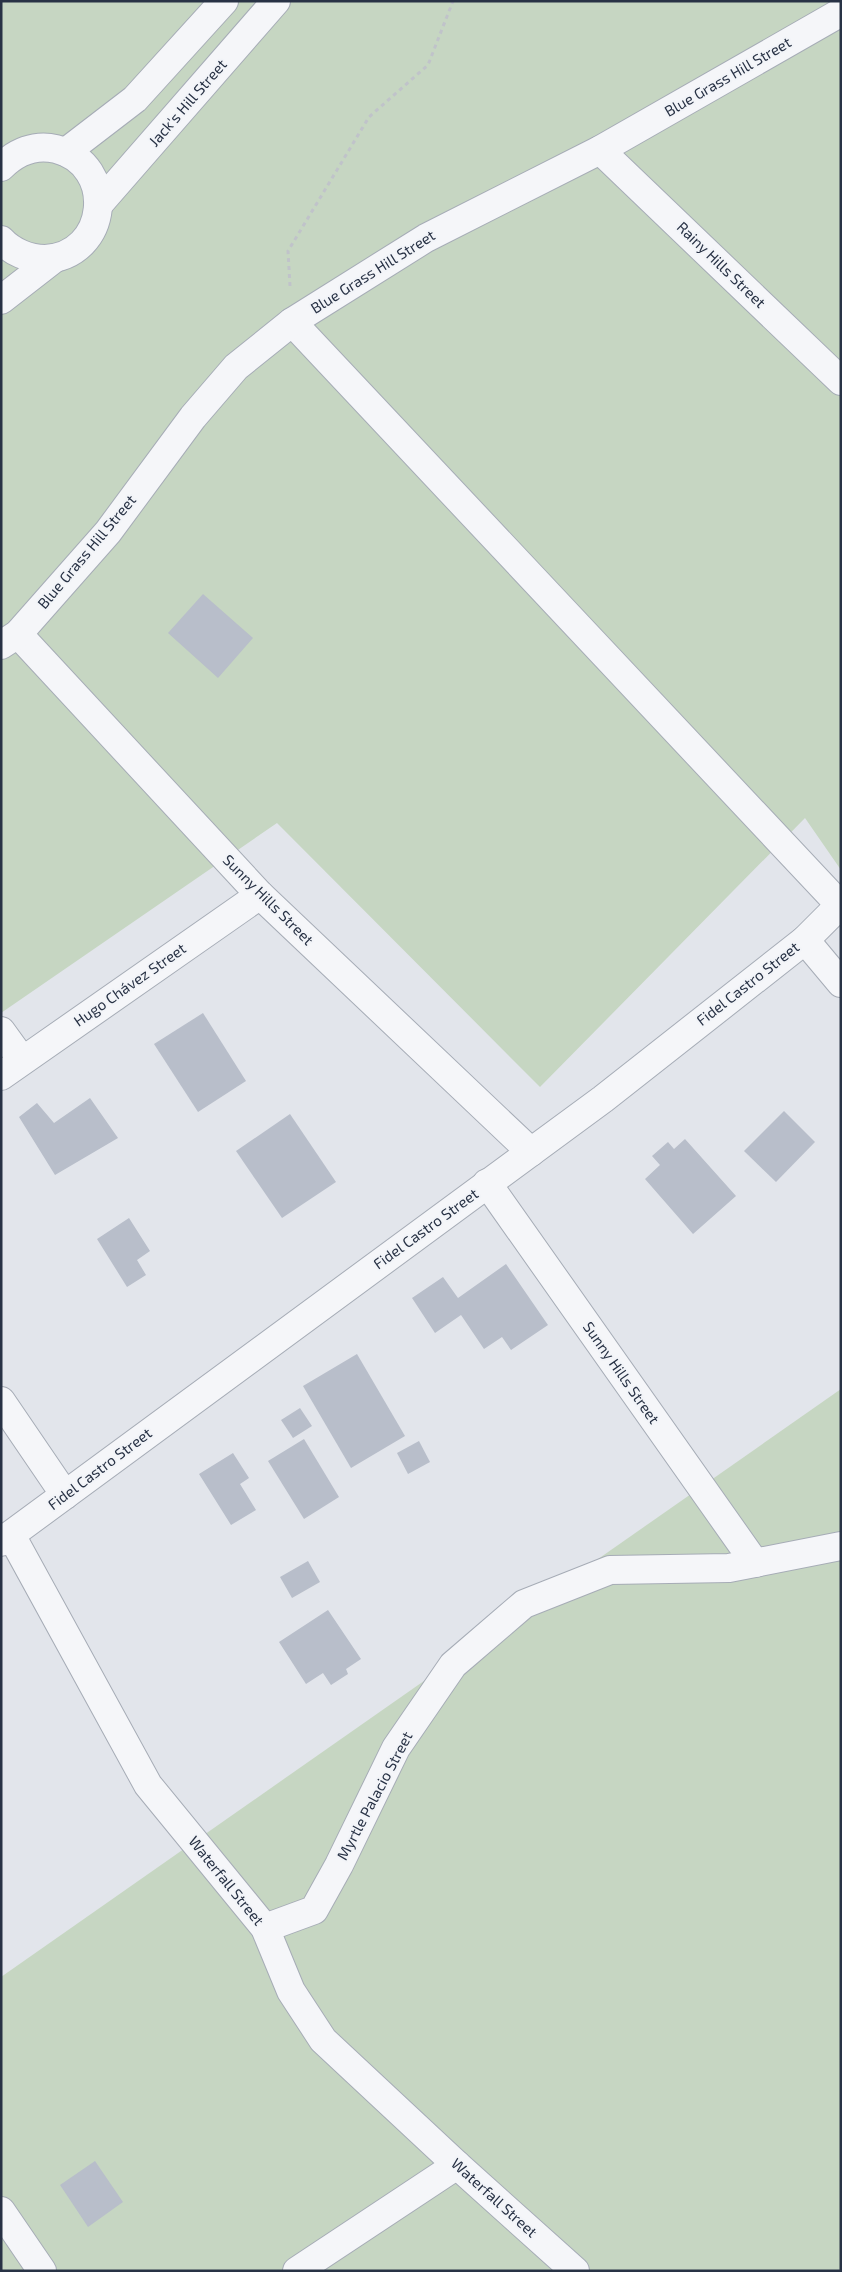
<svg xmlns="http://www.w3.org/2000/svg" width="842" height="2272" font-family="'Exo 2',sans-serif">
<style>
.green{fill:#c6d6c2}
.building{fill:#b8beca}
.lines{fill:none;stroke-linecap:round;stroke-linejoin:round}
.minor-casing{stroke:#a6acb6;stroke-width:30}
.path{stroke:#c0c3ca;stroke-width:3;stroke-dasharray:4 4;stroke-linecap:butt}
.minor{stroke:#f5f6f9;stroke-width:28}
.labels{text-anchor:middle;stroke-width:4;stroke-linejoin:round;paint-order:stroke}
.street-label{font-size:15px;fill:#283245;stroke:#f2f4f8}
</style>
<rect width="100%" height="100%" fill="#e2e5eb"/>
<g class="green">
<polygon points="1,1 841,1 841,870 805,818 540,1087 277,823 1,1013"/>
<polygon points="841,1389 841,2271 1,2271 1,1977"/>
</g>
<g class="building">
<polygon points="203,594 253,638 218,678 168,633"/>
<polygon points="203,1013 246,1081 198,1112 154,1044"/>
<polygon points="90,1098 118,1138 55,1175 19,1117 37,1103 54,1123"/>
<polygon points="784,1111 815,1142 776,1182 744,1151"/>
<polygon points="290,1114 336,1182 282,1218 236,1151"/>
<polygon points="685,1139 736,1196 693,1234 645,1179 660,1165 652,1156 668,1142 674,1149"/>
<polygon points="129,1218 150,1251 137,1260 146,1275 127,1287 97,1239"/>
<polygon points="506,1264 548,1325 511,1350 502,1337 484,1349 461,1315 435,1333 412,1298 443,1277 458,1298"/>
<polygon points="357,1354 405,1436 351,1468 303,1386"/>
<polygon points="300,1408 312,1426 293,1438 281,1420"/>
<polygon points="304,1439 339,1497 304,1519 268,1461"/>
<polygon points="419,1441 430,1462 408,1474 397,1453"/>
<polygon points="233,1453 249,1478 240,1484 256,1510 231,1525 199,1474"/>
<polygon points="308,1561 320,1582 292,1598 280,1577"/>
<polygon points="328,1610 361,1659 346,1669 348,1674 331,1685 323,1673 306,1684 279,1642"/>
<polygon points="95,2161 123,2202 88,2227 60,2185"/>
</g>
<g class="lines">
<defs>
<g id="minor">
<polyline points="600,150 841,381"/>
<polyline points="66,152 135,99 224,1"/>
<path d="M1,167C16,152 35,144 56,149C118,165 109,256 45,259C29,259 12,252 1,240"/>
<polyline points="99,204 276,1"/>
<polyline points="1,300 55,258"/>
<polyline points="292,322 840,905"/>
<polyline points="18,634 260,895 531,1152"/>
<polyline points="1,645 18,634 108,532 193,417 236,367 292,322 426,238 600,150 838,14"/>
<polyline points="805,940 841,983"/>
<polyline points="1,1031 22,1060"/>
<polyline points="1,1076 260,895"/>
<polyline points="487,1183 755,1563"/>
<polyline points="1,1401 65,1495"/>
<polyline points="11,1535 148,1785 265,1928 291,1991 323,2040 457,2165 575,2271"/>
<polyline points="1,1542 603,1099 805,940 841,904"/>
<polyline points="265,1928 314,1910 339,1865 396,1748 453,1665 524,1604 610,1570 729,1568 841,1546"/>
<polyline points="1,2211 42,2271"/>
<polyline points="297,2271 457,2165"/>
</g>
</defs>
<use href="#minor" class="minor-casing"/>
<polyline class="path" points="290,286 288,251 369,117 428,65 453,1"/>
<use href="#minor" class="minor"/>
</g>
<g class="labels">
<g class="street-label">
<text transform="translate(728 77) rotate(-30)" y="5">Blue Grass Hill Street</text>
<text transform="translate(188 103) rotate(-49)" y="5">Jack's Hill Street</text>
<text transform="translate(721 265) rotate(44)" y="5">Rainy Hills Street</text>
<text transform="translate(373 272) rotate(-32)" y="5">Blue Grass Hill Street</text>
<text transform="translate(87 552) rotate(-50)" y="5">Blue Grass Hill Street</text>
<text transform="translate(268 900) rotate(45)" y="5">Sunny Hills Street</text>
<text transform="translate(748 984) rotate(-38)" y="5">Fidel Castro Street</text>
<text transform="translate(130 985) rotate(-35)" y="5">Hugo Chávez Street</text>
<text transform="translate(426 1229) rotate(-36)" y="5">Fidel Castro Street</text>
<text transform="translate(621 1373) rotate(55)" y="5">Sunny Hills Street</text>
<text transform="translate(100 1469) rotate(-37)" y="5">Fidel Castro Street</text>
<text transform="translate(375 1796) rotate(-62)" y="5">Myrtle Palacio Street</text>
<text transform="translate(226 1881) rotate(51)" y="5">Waterfall Street</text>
<text transform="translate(494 2198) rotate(42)" y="5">Waterfall Street</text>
</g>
</g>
<rect width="842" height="2272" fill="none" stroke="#283245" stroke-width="5"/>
</svg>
